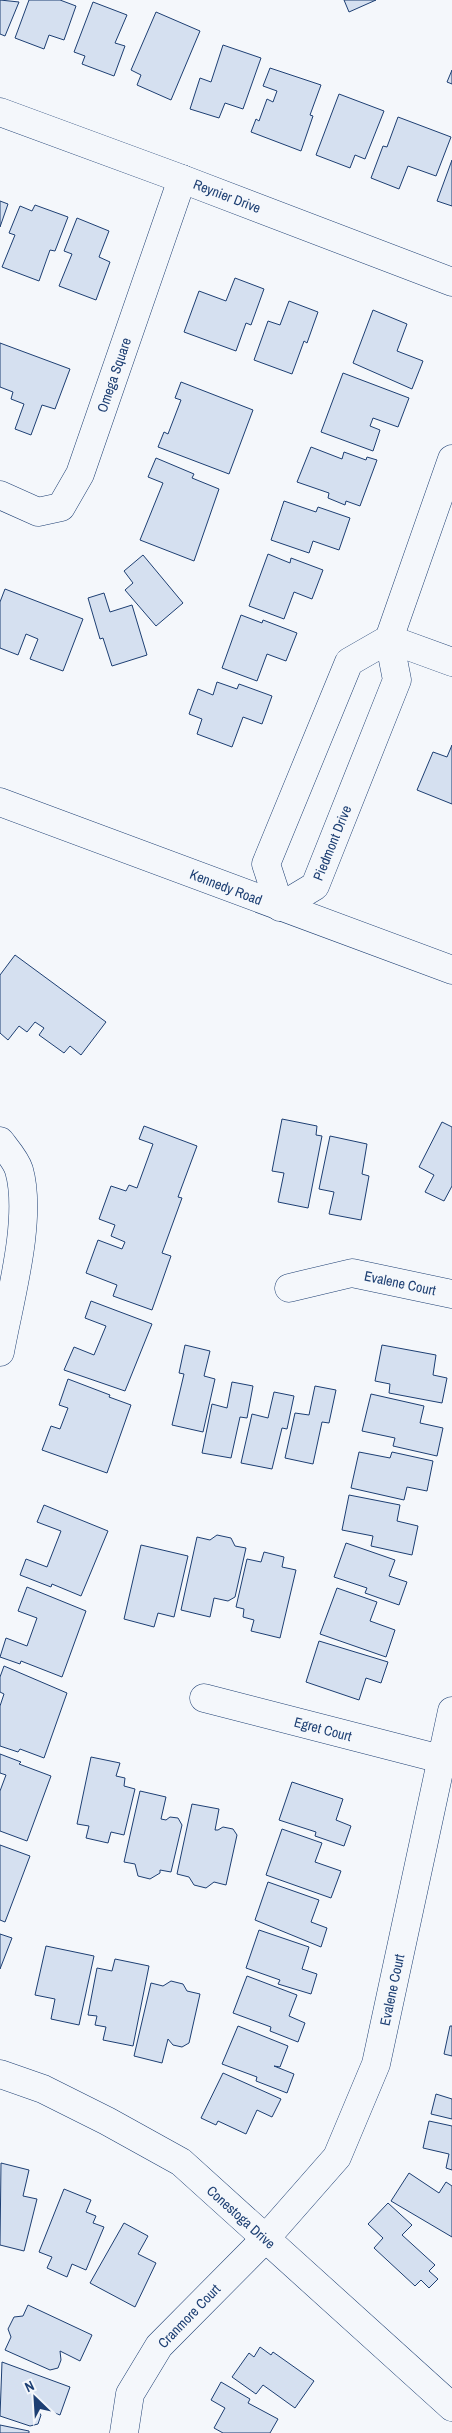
<svg xmlns="http://www.w3.org/2000/svg" width="452" height="2433" font-family="'Archivo Narrow',sans-serif">
<style>
.building{fill:#d5e0f0;stroke:#1d3f73}
.lines{fill:none;stroke-linecap:round;stroke-linejoin:round}
.minor-casing{stroke:#1d3f73;stroke-width:29}
.major-casing{stroke:#1d3f73;stroke-width:29}
.minor{stroke:#f4f7fb;stroke-width:28}
.major{stroke:#f4f7fb;stroke-width:28}
.labels{text-anchor:middle;stroke-width:4;stroke-linejoin:round;paint-order:stroke}
.street-label{font-size:14px;fill:#1d3f73;stroke:#f4f7fb}
</style>
<rect width="100%" height="100%" fill="#f4f7fb"/>
<g class="building">
<polygon points="0,0 19,2 5,36 0,34"/>
<polygon points="29,0 60,0 76,6 64,40 49,35 44,49 15,38"/>
<polygon points="344,0 376,0 349,12"/>
<polygon points="93,2 127,15 115,43 125,46 114,76 82,64 85,56 74,52"/>
<polygon points="156,12 200,31 171,100 137,85 141,75 131,70"/>
<polygon points="223,45 261,58 243,109 225,103 219,118 190,109 200,78 211,82"/>
<polygon points="270,68 321,85 310,115 313,116 301,151 251,132 256,119 259,121 267,99 273,102 277,91 263,86"/>
<polygon points="452,70 452,84 447,82"/>
<polygon points="339,94 384,111 365,159 355,155 350,168 316,155"/>
<polygon points="398,117 451,137 436,176 408,166 399,189 371,178 383,146 387,147"/>
<polygon points="452,160 452,206 437,201"/>
<polygon points="0,201 8,204 0,227"/>
<polygon points="35,205 68,217 55,251 50,250 39,281 2,267 15,235 9,233 20,206 32,211"/>
<polygon points="77,218 109,231 99,257 110,262 96,300 59,286 72,254 64,251"/>
<polygon points="235,278 264,289 251,325 246,323 236,351 184,332 199,291 226,301"/>
<polygon points="289,301 318,312 307,343 304,341 292,374 254,360 268,321 280,325"/>
<polygon points="373,310 407,324 397,351 423,361 412,389 353,363"/>
<polygon points="0,343 70,369 55,409 42,405 31,435 15,429 24,404 11,399 13,392 0,387"/>
<polygon points="343,373 409,398 398,427 373,418 370,426 380,430 373,451 321,432"/>
<polygon points="181,382 253,410 229,474 158,447 164,432 168,434 181,400 175,398"/>
<polygon points="311,447 342,459 344,452 366,460 367,457 377,460 360,506 346,501 345,505 328,498 329,493 297,482"/>
<polygon points="156,458 194,474 192,478 219,489 194,561 140,540 163,483 148,477"/>
<polygon points="284,501 316,512 318,507 350,518 339,550 313,541 309,553 271,540"/>
<polygon points="268,554 290,563 291,558 323,570 312,599 294,592 284,619 249,606"/>
<polygon points="143,555 183,603 156,626 125,590 133,583 124,571"/>
<polygon points="5,589 83,619 63,671 30,659 38,639 26,634 18,655 0,648 0,602"/>
<polygon points="104,593 110,612 132,605 147,655 112,666 103,638 100,639 88,598"/>
<polygon points="241,615 262,623 263,620 297,633 286,661 267,654 257,681 222,668"/>
<polygon points="217,682 237,689 239,684 272,696 262,724 243,717 232,747 197,734 202,719 189,714 198,689 213,695"/>
<polygon points="452,745 452,804 417,790 433,752 447,757"/>
<polygon points="15,955 106,1022 81,1055 70,1046 64,1053 39,1035 44,1028 35,1022 27,1032 19,1026 8,1040 0,1033 0,975"/>
<polygon points="282,1119 317,1126 316,1135 322,1136 308,1208 278,1202 284,1173 272,1171"/>
<polygon points="442,1122 452,1127 452,1186 444,1201 425,1192 434,1175 419,1167"/>
<polygon points="144,1126 197,1146 178,1197 182,1198 162,1253 171,1256 152,1310 113,1296 117,1285 86,1273 98,1240 122,1249 125,1242 111,1236 115,1225 99,1219 111,1186 126,1191 129,1185 137,1188 153,1144 139,1139"/>
<polygon points="330,1136 367,1144 362,1174 369,1176 361,1220 329,1214 334,1192 319,1189"/>
<polygon points="91,1301 152,1324 125,1391 64,1370 74,1347 94,1355 106,1326 85,1318"/>
<polygon points="185,1345 210,1351 204,1376 215,1379 203,1432 172,1425 184,1374 179,1373"/>
<polygon points="382,1345 436,1355 433,1375 447,1378 442,1403 389,1393 390,1384 375,1381"/>
<polygon points="68,1379 110,1395 109,1397 131,1405 107,1473 42,1450 51,1426 60,1429 68,1408 59,1405"/>
<polygon points="232,1382 253,1386 247,1418 240,1417 231,1458 202,1453 212,1404 227,1408"/>
<polygon points="315,1386 336,1390 329,1423 322,1422 313,1464 285,1458 295,1413 309,1415"/>
<polygon points="274,1392 294,1396 287,1429 282,1428 272,1469 241,1463 252,1414 268,1418"/>
<polygon points="371,1394 424,1406 420,1423 443,1428 437,1456 393,1446 395,1438 362,1431"/>
<polygon points="359,1452 390,1458 392,1452 433,1461 427,1491 407,1487 404,1500 351,1488"/>
<polygon points="349,1495 400,1505 397,1521 418,1526 412,1555 371,1546 373,1536 342,1530"/>
<polygon points="44,1505 108,1531 81,1596 52,1584 51,1587 20,1575 26,1559 47,1567 61,1531 37,1522"/>
<polygon points="217,1535 231,1538 235,1546 246,1548 235,1597 228,1601 214,1598 210,1617 181,1610 197,1537 210,1540"/>
<polygon points="346,1543 395,1560 389,1576 407,1582 399,1605 365,1593 367,1588 334,1577"/>
<polygon points="141,1545 188,1556 174,1617 158,1613 154,1627 124,1619"/>
<polygon points="264,1552 284,1557 282,1567 296,1570 280,1638 251,1631 254,1620 243,1617 244,1609 236,1607 247,1559 261,1562"/>
<polygon points="27,1587 86,1611 62,1677 21,1661 20,1664 0,1657 6,1638 27,1646 37,1618 18,1611"/>
<polygon points="337,1588 377,1602 370,1621 395,1630 386,1657 320,1634"/>
<polygon points="319,1641 388,1662 381,1683 366,1678 359,1700 306,1682"/>
<polygon points="4,1666 67,1693 44,1758 20,1749 18,1752 0,1746 0,1706 4,1694 0,1692 0,1677"/>
<polygon points="0,1754 21,1762 19,1764 51,1776 27,1841 0,1831 0,1791 6,1775 0,1773"/>
<polygon points="91,1757 120,1763 116,1776 125,1778 124,1786 135,1789 124,1835 111,1832 108,1843 86,1838 89,1826 77,1824"/>
<polygon points="292,1782 343,1799 336,1820 351,1826 344,1846 315,1836 316,1832 279,1820"/>
<polygon points="140,1791 166,1797 161,1819 166,1820 170,1817 178,1818 182,1825 171,1872 160,1870 160,1873 150,1879 138,1876 135,1864 124,1862"/>
<polygon points="192,1804 219,1809 215,1830 218,1830 223,1827 233,1829 237,1835 226,1885 214,1882 206,1888 194,1885 189,1877 177,1874"/>
<polygon points="282,1829 322,1843 315,1862 341,1871 331,1898 266,1875"/>
<polygon points="0,1845 30,1856 5,1922 0,1920"/>
<polygon points="268,1882 319,1900 311,1922 327,1928 321,1947 255,1920"/>
<polygon points="259,1930 309,1947 302,1969 317,1974 311,1994 278,1984 280,1980 246,1968"/>
<polygon points="0,1934 12,1938 0,1969"/>
<polygon points="46,1946 94,1956 79,2025 51,2019 55,1999 35,1995"/>
<polygon points="115,1959 149,1966 133,2046 103,2040 106,2027 95,2025 97,2016 88,2015 97,1968 112,1971"/>
<polygon points="247,1976 297,1995 289,2016 305,2023 298,2042 270,2031 271,2027 233,2013"/>
<polygon points="171,1981 183,1984 187,1991 200,1994 189,2043 182,2047 173,2045 168,2039 162,2063 134,2056 151,1983 163,1986"/>
<polygon points="238,2026 288,2046 280,2067 274,2066 294,2074 287,2093 256,2081 257,2077 222,2064"/>
<polygon points="450,2026 452,2026 452,2056 444,2054"/>
<polygon points="223,2073 281,2099 272,2117 257,2110 246,2134 218,2121 216,2125 201,2118"/>
<polygon points="436,2094 452,2099 452,2119 431,2114"/>
<polygon points="429,2121 452,2126 452,2170 446,2168 449,2154 423,2148"/>
<polygon points="1,2163 29,2170 23,2196 37,2199 24,2251 0,2245"/>
<polygon points="409,2173 439,2193 446,2182 452,2186 452,2237 391,2201"/>
<polygon points="64,2189 91,2200 86,2212 96,2216 93,2223 104,2227 86,2270 72,2264 67,2277 47,2268 52,2257 39,2252"/>
<polygon points="388,2203 412,2225 402,2235 435,2265 429,2271 438,2279 429,2288 421,2280 415,2286 374,2248 383,2238 368,2224"/>
<polygon points="124,2223 148,2236 138,2254 156,2263 135,2307 90,2283"/>
<polygon points="28,2305 92,2335 80,2361 60,2351 61,2360 58,2368 50,2370 5,2350 11,2337 8,2329 14,2317 23,2316"/>
<polygon points="260,2347 271,2355 273,2352 314,2381 295,2408 263,2385 256,2394 232,2377 249,2353 254,2357"/>
<polygon points="2,2362 70,2387 60,2415 39,2407 38,2411 41,2415 38,2424 30,2426 0,2416"/>
<polygon points="221,2382 250,2399 248,2403 278,2419 270,2433 223,2433 214,2428 225,2408 211,2400"/>
<polygon points="0,2425 29,2431 29,2433 0,2433"/>
</g>
<g class="lines">
<defs>
<g id="minor">
<polyline points="0,112 182,179 452,282"/>
<polyline points="0,495 38,512 61,507 80,474 182,179"/>
<polyline points="389,639 349,662 266,864 280,907 315,886 397,680 389,639 452,459"/>
<polyline points="389,639 452,662"/>
<path d="M0,1141C6,1149 16,1160 19,1170C33,1219 9,1302 0,1352"/>
<polyline points="289,1288 352,1273 452,1294"/>
<polyline points="204,1698 441,1759"/>
<polyline points="0,2074 43,2089 107,2121 181,2162 452,2407"/>
<polyline points="124,2433 130,2394 159,2346 265,2239 337,2157 376,2064 452,1711"/>
</g>
<polyline id="major" points="0,802 452,970"/>
</defs>
<use href="#minor" class="minor-casing"/>
<use href="#major" class="major-casing"/>
<use href="#minor" class="minor"/>
<use href="#major" class="major"/>
</g>
<g class="labels">
<g class="street-label">
<text transform="translate(227 196) rotate(21)" y="5">Reynier Drive</text>
<text transform="translate(114 375) rotate(-71)" y="5">Omega Square</text>
<text transform="translate(332 843) rotate(-68)" y="5">Piedmont Drive</text>
<text transform="translate(226 887) rotate(21)" y="5">Kennedy Road</text>
<text transform="translate(400 1283) rotate(12)" y="5">Evalene Court</text>
<text transform="translate(323 1729) rotate(15)" y="5">Egret Court</text>
<text transform="translate(392 1990) rotate(-78)" y="5">Evalene Court</text>
<text transform="translate(241 2217) rotate(42)" y="5">Conestoga Drive</text>
<text transform="translate(189 2316) rotate(-46)" y="5">Cranmore Court</text>
</g>
</g>
<g transform="translate(35 2398) rotate(335)" stroke="#f4f7fb" stroke-width="4" paint-order="stroke">
<path d="M0-4L9 19L0 12L-9 19Z" fill="#1d3f73"/>
<text y="-8" font-size="14" font-weight="bold" text-anchor="middle" fill="#1d3f73">N</text>
</g>
</svg>
